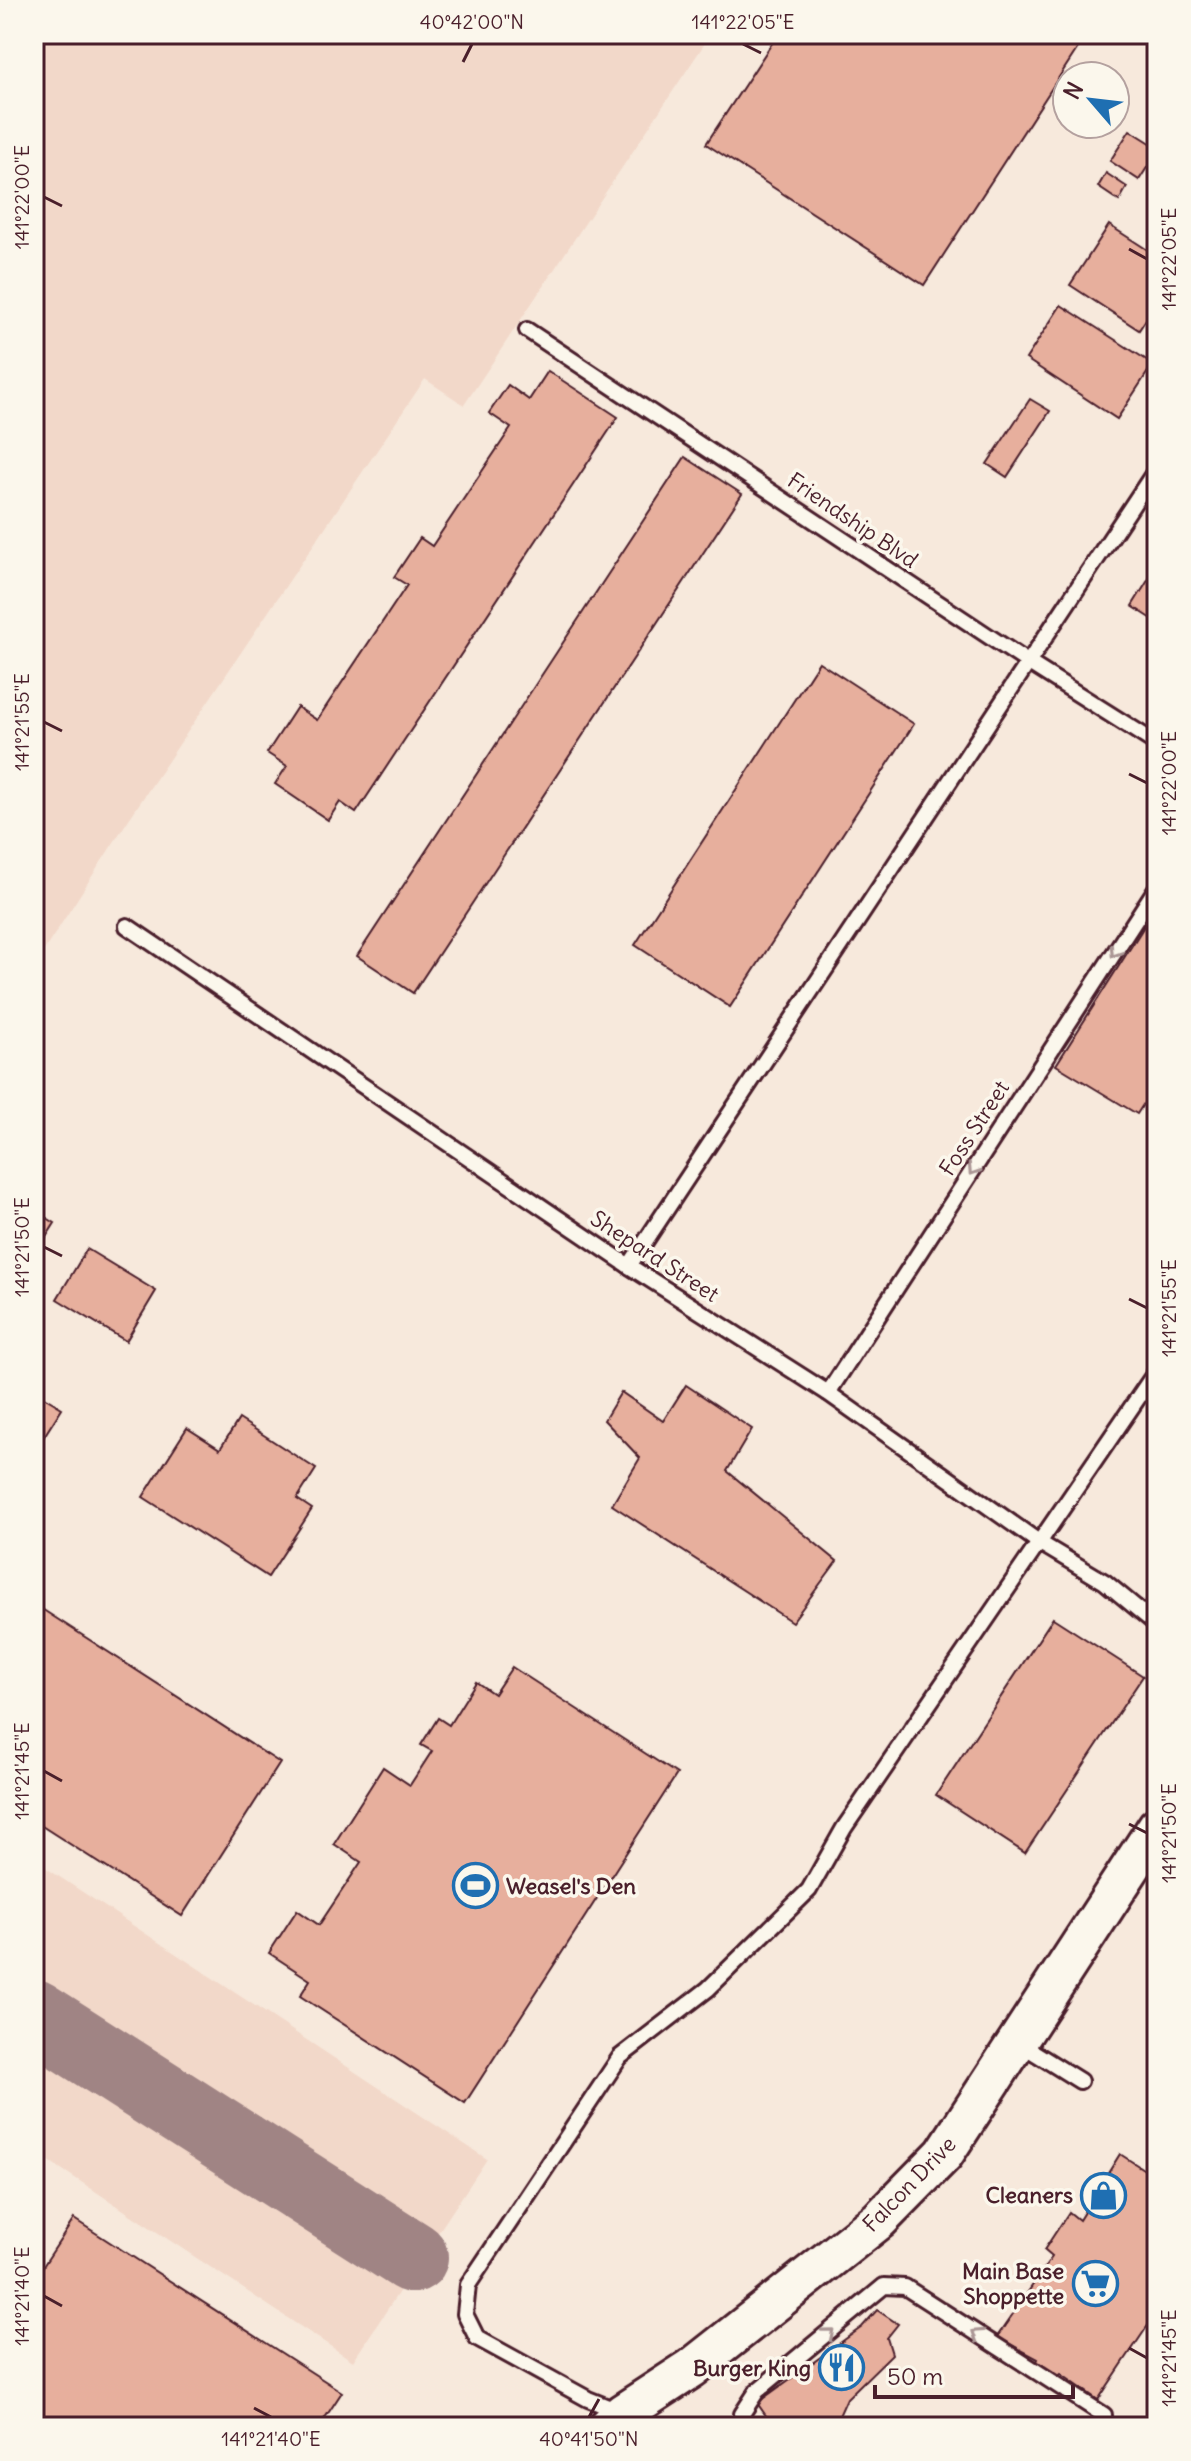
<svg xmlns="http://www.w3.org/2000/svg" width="1191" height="2461" font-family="Delius,sans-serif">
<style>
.built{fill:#f2d8c9}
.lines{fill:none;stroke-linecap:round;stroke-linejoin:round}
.taxiway{stroke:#a08484;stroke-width:72}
.building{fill:#e7af9d;stroke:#4a1f2b;stroke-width:2}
.service-casing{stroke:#4a1f2b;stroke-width:20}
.tertiary-casing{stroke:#4a1f2b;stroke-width:44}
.service{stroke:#fbf7ec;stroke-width:14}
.tertiary{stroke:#fbf7ec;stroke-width:38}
.oneway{stroke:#ab9695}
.ticks{fill:none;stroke:#4a1f2b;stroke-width:3}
.labels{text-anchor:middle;stroke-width:7;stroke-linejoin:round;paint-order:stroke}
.street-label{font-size:22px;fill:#4a1f2b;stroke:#fbf7ec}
.poi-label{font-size:22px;font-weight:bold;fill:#4a1f2b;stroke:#fbf7ec;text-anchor:end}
.neatline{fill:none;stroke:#4a1f2b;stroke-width:3}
.ticks-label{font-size:20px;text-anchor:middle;fill:#4a1f2b}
</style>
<rect width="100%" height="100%" fill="#f7e9dc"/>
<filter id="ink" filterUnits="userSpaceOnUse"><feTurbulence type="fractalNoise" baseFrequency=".0125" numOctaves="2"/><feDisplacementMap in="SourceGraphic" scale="16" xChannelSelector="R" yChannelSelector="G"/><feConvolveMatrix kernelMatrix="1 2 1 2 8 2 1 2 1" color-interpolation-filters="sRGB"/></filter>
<g filter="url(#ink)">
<g class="built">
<polygon points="34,34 711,34 464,405 425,379 127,822 34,966"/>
<polygon points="34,1860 487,2159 353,2361 34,2151"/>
</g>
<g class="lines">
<polyline class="taxiway" points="34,2015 412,2257"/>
</g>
<g class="building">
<polygon points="778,34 1087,34 924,285 706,144"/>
<polygon points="1130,130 1157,147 1157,152 1139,180 1110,161"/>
<polygon points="1106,173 1127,187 1119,201 1098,187"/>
<polygon points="1109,225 1157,256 1157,302 1139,330 1070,285"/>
<polygon points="1061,305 1153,364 1117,419 1026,359"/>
<polygon points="548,371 618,417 356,813 340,802 328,820 275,784 287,766 267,753 297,707 317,720 407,585 394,577 420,538 432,546 511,428 489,413 508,385 529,400"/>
<polygon points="1030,399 1050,411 1007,477 987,464"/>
<polygon points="685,457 742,494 413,993 357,956"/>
<polygon points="1157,566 1157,622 1132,606"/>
<polygon points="819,662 914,724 730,1007 635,945"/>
<polygon points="1157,906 1157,1083 1137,1114 1056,1065"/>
<polygon points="34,1210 55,1223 34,1256"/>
<polygon points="87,1249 156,1291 126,1341 57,1299"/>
<polygon points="686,1385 752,1429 727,1471 837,1561 792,1622 612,1505 640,1458 604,1420 621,1392 663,1421"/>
<polygon points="34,1391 62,1408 34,1452"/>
<polygon points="239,1419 316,1469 297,1499 312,1509 268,1577 143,1497 187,1428 220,1449"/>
<polygon points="34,1604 280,1763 182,1916 34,1821"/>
<polygon points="1053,1618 1143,1676 1025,1853 936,1795"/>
<polygon points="512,1667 677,1774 465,2103 300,1996 310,1980 269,1953 297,1910 319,1925 361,1862 334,1844 383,1767 410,1785 432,1751 421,1745 438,1718 449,1725 476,1682 494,1694"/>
<polygon points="1120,2154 1157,2178 1157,2312 1098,2400 1061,2374 1055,2379 1035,2366 1038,2359 997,2337 1052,2257 1044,2250 1069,2212 1079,2220"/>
<polygon points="74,2219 342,2392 319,2427 34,2427 34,2280"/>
<polygon points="877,2310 898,2324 887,2338 892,2354 847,2398 839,2416 833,2421 823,2417 808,2427 774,2427 757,2403 862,2327"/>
</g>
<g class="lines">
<defs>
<g id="service">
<polyline points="527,330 1029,663 1157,744"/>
<polyline points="127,926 629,1266 828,1393 1040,1543 1105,1582 1157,1625"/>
<polyline points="629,1266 1157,468"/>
<polyline points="828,1393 1157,887"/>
<polyline points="1019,2043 1080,2081"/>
<polyline points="618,2411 588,2399 477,2338 465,2314 468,2285 620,2057 708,1989 809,1890 844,1828 1157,1370"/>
<polyline points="747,2427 742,2414 757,2391 884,2286 905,2287 1104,2415 1104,2427"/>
</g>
<polyline id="tertiary" points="608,2427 623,2413 692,2368 879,2220 944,2154 1157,1827"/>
</defs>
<use href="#service" class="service-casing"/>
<use href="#tertiary" class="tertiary-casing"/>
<use href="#service" class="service"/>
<use href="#tertiary" class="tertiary"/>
</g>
<defs><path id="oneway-chevron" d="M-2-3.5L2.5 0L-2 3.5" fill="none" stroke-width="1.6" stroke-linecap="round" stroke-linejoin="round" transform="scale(2)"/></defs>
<g class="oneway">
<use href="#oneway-chevron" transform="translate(1115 952) rotate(123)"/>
<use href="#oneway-chevron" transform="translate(973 1170) rotate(123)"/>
<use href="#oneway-chevron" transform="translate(829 2333) rotate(-40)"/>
<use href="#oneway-chevron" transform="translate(977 2334) rotate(-147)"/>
</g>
</g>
<path class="ticks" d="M743,44L761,53M463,62L472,44M44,197L62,206M1129,249L1147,259M44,722L62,731M1129,774L1147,783M44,1247L62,1256M1129,1299L1147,1308M44,1771L62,1781M1129,1824L1147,1833M44,2296L62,2306M1129,2348L1147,2358M254,2408L271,2417M589,2417L599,2399"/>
<defs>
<symbol id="stadium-ring" viewBox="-11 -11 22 22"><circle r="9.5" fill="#fbf7ec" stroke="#1f6fb2" stroke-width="1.5"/><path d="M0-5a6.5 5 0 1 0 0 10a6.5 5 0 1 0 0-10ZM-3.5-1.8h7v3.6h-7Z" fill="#1f6fb2"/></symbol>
<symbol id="shop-ring" viewBox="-11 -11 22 22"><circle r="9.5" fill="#fbf7ec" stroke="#1f6fb2" stroke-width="1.5"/><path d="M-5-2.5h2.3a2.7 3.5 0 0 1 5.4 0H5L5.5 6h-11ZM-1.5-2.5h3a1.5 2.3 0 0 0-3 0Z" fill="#1f6fb2"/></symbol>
<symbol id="supermarket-ring" viewBox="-11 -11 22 22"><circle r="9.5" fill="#fbf7ec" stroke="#1f6fb2" stroke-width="1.5"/><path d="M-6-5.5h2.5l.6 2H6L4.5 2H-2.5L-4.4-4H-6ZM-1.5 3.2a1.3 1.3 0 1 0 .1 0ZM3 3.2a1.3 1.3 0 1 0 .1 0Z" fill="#1f6fb2"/></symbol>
<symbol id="restaurant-ring" viewBox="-11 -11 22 22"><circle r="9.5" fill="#fbf7ec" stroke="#1f6fb2" stroke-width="1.5"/><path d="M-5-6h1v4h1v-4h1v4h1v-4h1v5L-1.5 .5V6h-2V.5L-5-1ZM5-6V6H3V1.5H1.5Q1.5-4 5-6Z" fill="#1f6fb2"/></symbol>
</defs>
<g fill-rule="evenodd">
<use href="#stadium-ring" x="450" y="1860" width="51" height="51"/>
<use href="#shop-ring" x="1078" y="2170" width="51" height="51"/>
<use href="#supermarket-ring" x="1070" y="2258" width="51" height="51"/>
<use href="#restaurant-ring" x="816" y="2342" width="51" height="51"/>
</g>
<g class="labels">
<g class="street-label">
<text transform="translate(853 520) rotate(34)" y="8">Friendship Blvd</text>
<text transform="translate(974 1128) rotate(-57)" y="8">Foss Street</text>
<text transform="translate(655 1256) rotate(33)" y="8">Shepard Street</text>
<text transform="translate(909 2184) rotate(-46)" y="8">Falcon Drive</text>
</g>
<g class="poi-label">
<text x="506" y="1894" text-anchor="start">Weasel's Den</text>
<text x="1073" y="2203">Cleaners</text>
<text x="1064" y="2279">Main Base<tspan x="1064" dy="25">Shoppette</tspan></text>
<text x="811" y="2376">Burger King</text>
</g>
</g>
<rect width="1191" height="2461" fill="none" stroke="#fbf7ec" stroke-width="88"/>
<g transform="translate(1091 100) rotate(298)"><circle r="38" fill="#fbf7ec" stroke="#b4a19f" stroke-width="2"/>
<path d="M0-6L14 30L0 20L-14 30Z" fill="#1f6fb2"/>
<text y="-12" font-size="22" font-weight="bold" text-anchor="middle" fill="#4a1f2b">N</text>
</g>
<path d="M875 2385v12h198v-12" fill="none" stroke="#4a1f2b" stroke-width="4"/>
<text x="887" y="2385" font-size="24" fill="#4a1f2b" stroke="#fbf7ec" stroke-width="6" paint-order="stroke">50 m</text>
<rect x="44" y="44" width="1103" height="2373" class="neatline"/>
<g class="ticks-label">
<text x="472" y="29">40°42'00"N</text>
<text x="743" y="29">141°22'05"E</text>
<text transform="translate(22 197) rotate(-90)" y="7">141°22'00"E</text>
<text transform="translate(1169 259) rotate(-90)" y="7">141°22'05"E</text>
<text transform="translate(22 722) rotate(-90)" y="7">141°21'55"E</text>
<text transform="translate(1169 783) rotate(-90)" y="7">141°22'00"E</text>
<text transform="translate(22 1247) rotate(-90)" y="7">141°21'50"E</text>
<text transform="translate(1169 1308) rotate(-90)" y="7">141°21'55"E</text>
<text transform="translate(22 1771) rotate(-90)" y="7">141°21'45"E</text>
<text transform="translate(1169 1833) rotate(-90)" y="7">141°21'50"E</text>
<text transform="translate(22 2296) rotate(-90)" y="7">141°21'40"E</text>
<text transform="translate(1169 2358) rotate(-90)" y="7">141°21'45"E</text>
<text x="271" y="2446">141°21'40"E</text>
<text x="589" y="2446">40°41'50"N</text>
</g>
</svg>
